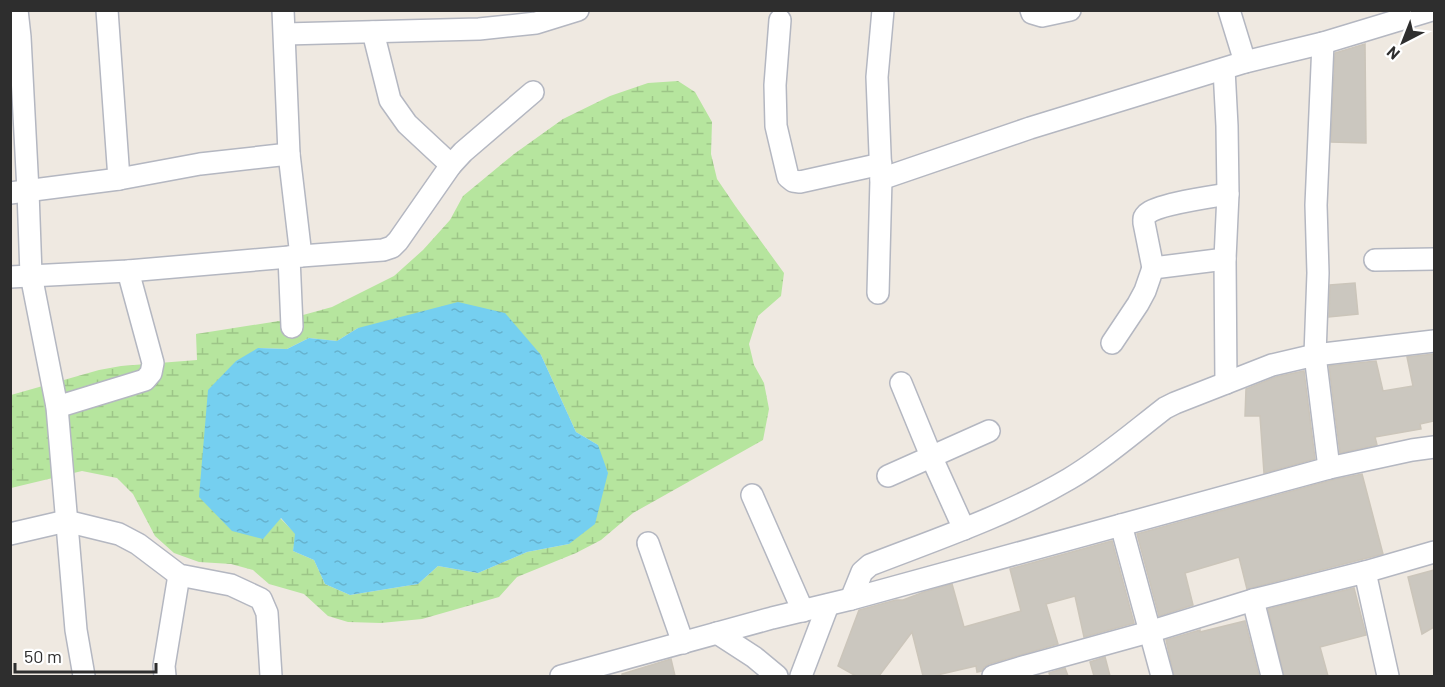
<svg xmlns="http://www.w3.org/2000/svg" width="1445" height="687" font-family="Barlow,sans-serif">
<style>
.wetland{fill:url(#wetland-marsh);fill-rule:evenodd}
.water{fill:url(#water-ripples)}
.building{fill:#cbc7bf;stroke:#cbc5ba;stroke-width:1.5}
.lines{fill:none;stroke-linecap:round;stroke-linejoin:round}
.minor-casing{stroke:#b4b7c1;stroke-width:24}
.minor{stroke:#fff;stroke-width:21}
</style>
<defs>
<pattern id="wetland-marsh" width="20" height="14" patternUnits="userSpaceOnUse" patternTransform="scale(1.5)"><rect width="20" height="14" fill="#b6e59e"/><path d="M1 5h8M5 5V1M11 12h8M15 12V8" fill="none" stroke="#9dc588"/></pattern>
<pattern id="water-ripples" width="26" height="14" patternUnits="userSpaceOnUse" patternTransform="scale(1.5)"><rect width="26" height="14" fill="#75cff0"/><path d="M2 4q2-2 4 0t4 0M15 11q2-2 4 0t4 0" fill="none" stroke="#66b2ce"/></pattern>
</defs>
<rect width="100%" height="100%" fill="#efe9e1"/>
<path class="wetland" d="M678,81L695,92L712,122L711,154L717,179L736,207L784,273L781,296L758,316L749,344L754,365L764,383L769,409L763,440L633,513L601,540L576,553L517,577L499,597L422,619L381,623L348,622L328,616L304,594L269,584L253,570L231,564L199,562L174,553L155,536L133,494L117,478L82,471L11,488V395L99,370L121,366L197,360L196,334L285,320L332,307L394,276L423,250L450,220L463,196L514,154L563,119L610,96L648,83ZM358,328L541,355L576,432L598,445L569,544L527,552L478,573L438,566L418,584L350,595L325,584L314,560L293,551L296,534L280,518L258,348L287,349L309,338L337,341Z"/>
<polygon class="water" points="458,302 505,313 541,355 576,432 598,445 608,473 595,524 569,544 527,552 478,573 438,566 418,584 350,595 325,584 314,560 293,551 295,534 281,518 263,539 232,531 199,497 208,390 236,361 258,348 287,349 309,338 337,341 358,328"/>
<g class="building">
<polygon points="1365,44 1366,143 1331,142 1335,53"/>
<polygon points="1355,283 1358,314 1329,317 1330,285"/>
<polygon points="1434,354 1434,421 1420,424 1421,429 1375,437 1377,445 1340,453 1329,366 1376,361 1383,391 1413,386 1407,357"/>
<polygon points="1304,371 1315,459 1264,473 1260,416 1245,416 1246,389 1276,377"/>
<polygon points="1362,474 1383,554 1247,589 1239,557 1185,573 1193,605 1159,616 1137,534 1332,480"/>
<polygon points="1112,541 1134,623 1084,637 1075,596 1046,604 1058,644 989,664 984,667 982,671 977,672 976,666 933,676 923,676 912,632 879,676 856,676 838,666 859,610 896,600 903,600 924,592 952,584 964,627 1021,611 1010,569"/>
<polygon points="1434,570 1434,627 1422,634 1408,577"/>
<polygon points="1354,588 1366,635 1320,647 1328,676 1284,676 1268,609"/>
<polygon points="1245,621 1259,676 1174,676 1166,640 1200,630 1200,632"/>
<polygon points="1105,657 1110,676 1094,676 1090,662"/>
<polygon points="671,659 675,676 622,676 622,674"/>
<polygon points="1065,668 1068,676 1050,676 1049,673"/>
</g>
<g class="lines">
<defs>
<g id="minor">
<polyline points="17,10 20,37 28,191 31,275 57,407 76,630 84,676"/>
<polyline points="107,10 119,179"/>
<polyline points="283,10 289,154 301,256"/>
<polyline points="1031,10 1032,13 1042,16 1070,10"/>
<polyline points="1229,10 1245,62"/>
<polyline points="780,20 775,85 776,126 788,177 793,181 800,182 881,164"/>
<polyline points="373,32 390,100 407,124 451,165"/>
<polyline points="285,34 479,29 536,23 578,10"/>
<polyline points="1323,43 1316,205 1318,273 1315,355 1329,468"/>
<polyline points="1224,69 1227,126 1228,194 1225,259 1226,383"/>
<polyline points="881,179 1030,128 1245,62 1323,43 1432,10"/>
<polyline points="10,193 119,179 200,164 289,154"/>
<polyline points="289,257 292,327"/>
<polyline points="1375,260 1434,259"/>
<path d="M1153,268L1144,223C1144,218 1143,218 1147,214C1158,204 1211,197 1228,194"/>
<polyline points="10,277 128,271 301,256 383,250 392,247 398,241 451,165 463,152 533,92"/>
<polyline points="878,293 881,179 877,77 883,10"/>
<polyline points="1112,343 1138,304 1145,291 1153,268 1225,259"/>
<polyline points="901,383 931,456 964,529"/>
<polyline points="57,407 145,380 151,373 153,363 128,271"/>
<polyline points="888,476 989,431"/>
<polyline points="752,495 803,611"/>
<polyline points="1121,525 1162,676"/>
<polyline points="10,534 66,521 119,534 138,544 179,575 231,585 261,599 267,613 271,676"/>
<polyline points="648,543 683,643"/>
<polyline points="1365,572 1388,676"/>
<path d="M851,599L862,572L870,565C937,539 1006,516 1069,479C1103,459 1134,432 1165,408L1175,403L1272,365L1315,355L1434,341"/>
<polyline points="1253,600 1272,676"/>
<polyline points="717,633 754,657 777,676"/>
<polyline points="165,676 164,666 179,575"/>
<polyline points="561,676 772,618 851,599 1329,468 1412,450 1434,447"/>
<polyline points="801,676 828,605"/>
<polyline points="993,676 1026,666 1149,632 1253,600 1365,572 1434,552"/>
</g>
</defs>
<use href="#minor" class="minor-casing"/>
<use href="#minor" class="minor"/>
</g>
<rect width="1445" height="687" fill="none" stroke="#2e2e2e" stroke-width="24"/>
<g transform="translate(1403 42) rotate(222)" stroke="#ffffff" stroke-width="4.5" paint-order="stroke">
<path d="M0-4.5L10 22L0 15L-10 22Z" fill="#2e2e2e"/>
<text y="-9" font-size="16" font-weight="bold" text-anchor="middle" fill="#2e2e2e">N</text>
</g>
<path d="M15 663v9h141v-9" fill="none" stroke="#2e2e2e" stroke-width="3"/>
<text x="24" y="663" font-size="18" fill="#2e2e2e" stroke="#ffffff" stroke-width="4.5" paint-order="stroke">50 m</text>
</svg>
